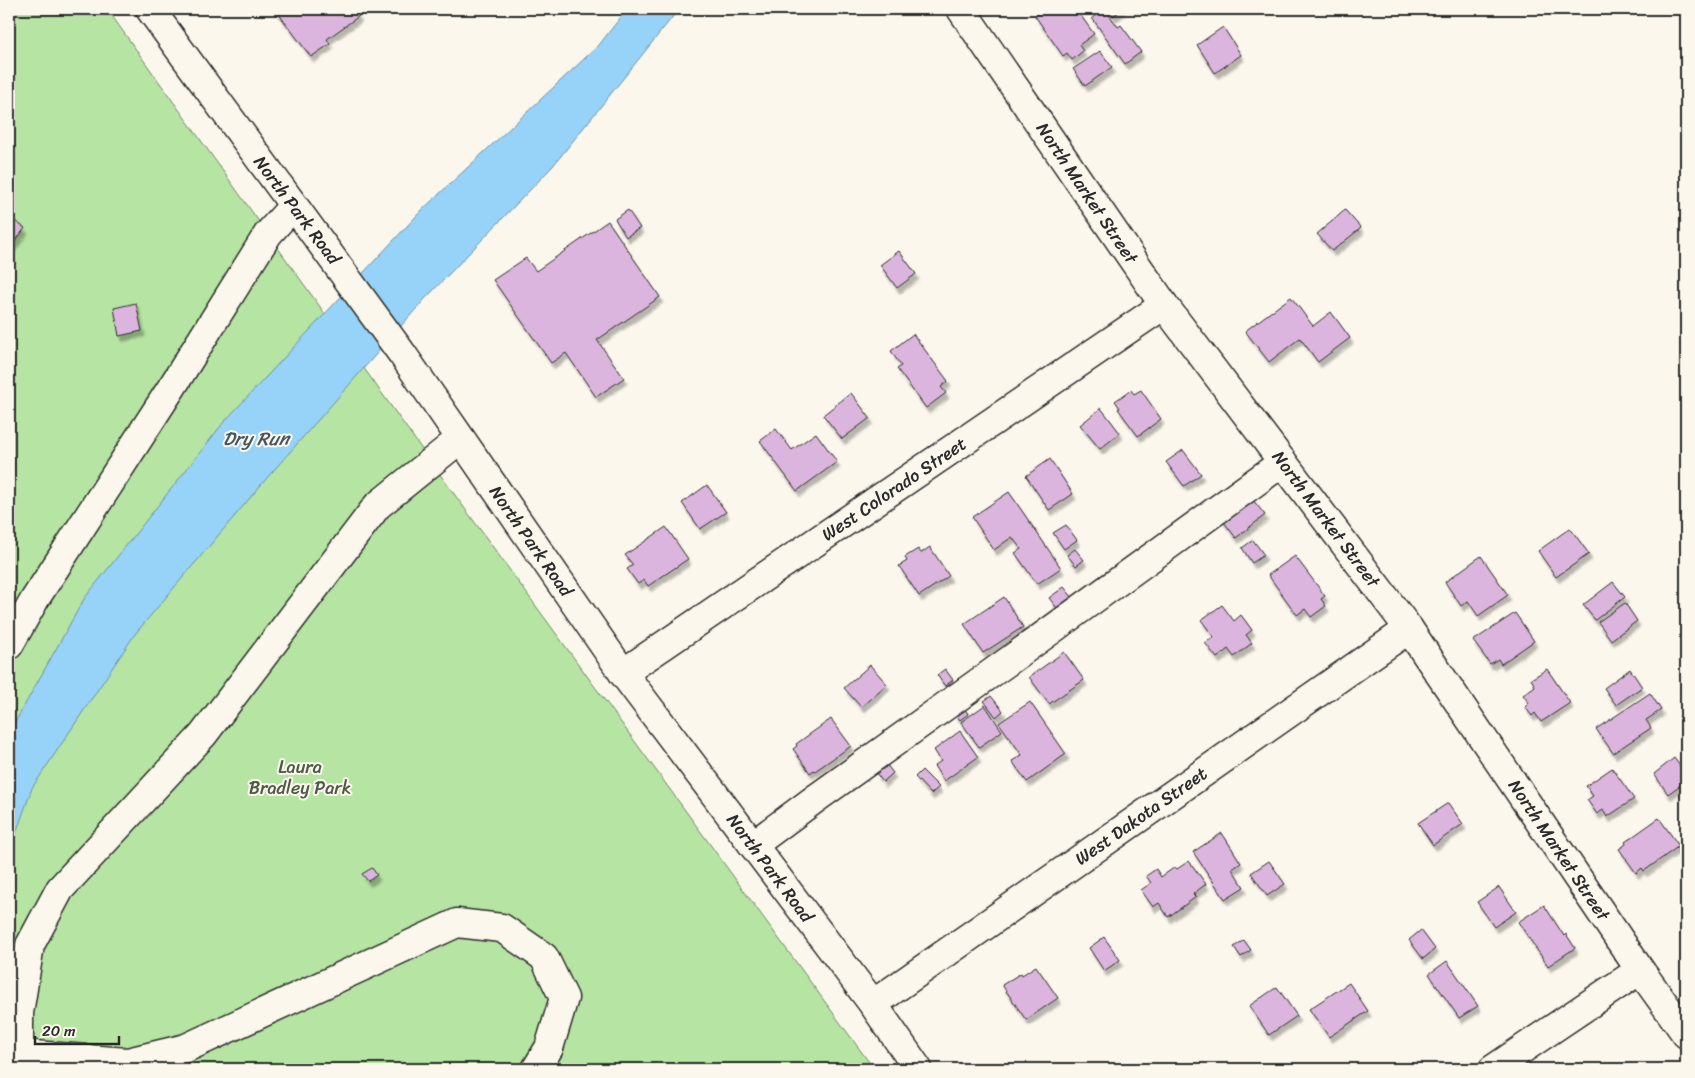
<svg xmlns="http://www.w3.org/2000/svg" width="1695" height="1078" font-family="Sriracha,sans-serif">
<style>
.green{fill:#b6e4a2;stroke:#708866}
.water{fill:#97d3f8;stroke:#6c90a6}
.building{fill:#dbb5de;stroke:#2b2b2b;filter:url(#shadow)}
.lines{fill:none;stroke-linecap:round;stroke-linejoin:round}
.minor-casing{stroke:#2b2b2b;stroke-width:31}
.minor{stroke:#fbf7ec;stroke-width:28}
.labels{text-anchor:middle;stroke-width:4;stroke-linejoin:round;paint-order:stroke}
.street-label{font-size:18px;fill:#2b2b2b;stroke:#fbf7ec}
.park-label{font-size:18px;fill:#4e5949;stroke:#fbf7ec}
.water-label{font-size:19px;font-style:italic;fill:#46555e;stroke:#fbf7ec}
</style>
<defs>
<filter id="shadow"><feDropShadow dx="3" dy="5.5" stdDeviation="1" flood-color="#0004"/></filter>
</defs>
<rect width="100%" height="100%" fill="#fbf7ec"/>
<filter id="ink" filterUnits="userSpaceOnUse"><feTurbulence type="fractalNoise" baseFrequency=".02" numOctaves="2"/><feDisplacementMap in="SourceGraphic" scale="10" xChannelSelector="R" yChannelSelector="G"/><feConvolveMatrix kernelMatrix="1 2 1 2 8 2 1 2 1" color-interpolation-filters="sRGB"/></filter>
<g filter="url(#ink)">
<polygon class="green" points="9,9 107,9 441,476 874,1069 9,1069"/>
<polygon class="water" points="627,9 679,9 552,167 424,300 266,479 135,634 32,788 9,853 9,733 84,599 224,422 422,210 599,45"/>
<g class="building">
<polygon points="275,9 353,9 359,16 327,39 330,44 311,57"/>
<polygon points="1035,9 1076,9 1094,34 1079,45 1083,51 1072,60 1067,53 1063,56 1035,16 1038,14"/>
<polygon points="1105,9 1118,27 1121,25 1141,52 1125,64 1092,18"/>
<polygon points="1108,9 1123,9 1113,16"/>
<polygon points="1223,27 1241,55 1215,73 1197,45"/>
<polygon points="1100,51 1112,67 1085,86 1073,69"/>
<polygon points="628,210 640,228 626,237 615,219"/>
<polygon points="1345,210 1361,228 1332,251 1317,234"/>
<polygon points="9,217 25,228 9,250"/>
<polygon points="608,221 660,297 597,340 624,378 596,397 566,353 551,363 493,280 526,258 536,271"/>
<polygon points="899,251 916,274 897,288 880,265"/>
<polygon points="1291,297 1313,326 1331,312 1350,338 1318,362 1300,338 1269,362 1245,331"/>
<polygon points="136,303 142,331 119,336 114,308"/>
<polygon points="913,334 948,381 941,387 946,393 926,408 897,369 901,366 891,351"/>
<polygon points="1131,390 1134,394 1141,390 1161,419 1138,436 1118,409 1120,408 1115,401"/>
<polygon points="851,393 870,418 842,439 823,415"/>
<polygon points="1101,408 1120,433 1100,449 1080,425"/>
<polygon points="776,429 792,450 816,433 837,462 797,491 760,441"/>
<polygon points="1183,450 1201,474 1184,486 1166,462"/>
<polygon points="1050,459 1073,494 1049,510 1026,476"/>
<polygon points="707,485 726,512 700,529 682,503"/>
<polygon points="1009,492 1061,568 1037,584 1015,553 1021,549 1012,537 994,550 972,517"/>
<polygon points="1249,495 1265,515 1236,538 1220,517"/>
<polygon points="1066,525 1077,540 1064,549 1053,533"/>
<polygon points="666,527 688,559 648,586 644,580 638,584 627,569 633,565 625,555"/>
<polygon points="1570,528 1589,554 1556,577 1538,551"/>
<polygon points="1253,540 1264,555 1252,563 1242,548"/>
<polygon points="930,547 949,576 919,596 899,566 907,561 905,557 918,549 921,553"/>
<polygon points="1075,549 1084,560 1076,566 1067,555"/>
<polygon points="1295,556 1325,596 1321,599 1326,606 1311,617 1305,609 1297,615 1268,575"/>
<polygon points="1481,556 1508,595 1478,616 1468,601 1461,606 1445,582"/>
<polygon points="1613,582 1625,597 1595,620 1583,605"/>
<polygon points="1064,587 1072,597 1057,608 1049,598"/>
<polygon points="1004,597 1023,627 983,653 964,624"/>
<polygon points="1625,603 1637,621 1611,640 1598,622"/>
<polygon points="1222,605 1234,621 1241,615 1252,630 1246,635 1252,643 1234,657 1228,649 1217,658 1205,643 1214,637 1201,620"/>
<polygon points="1515,613 1534,641 1501,664 1498,659 1490,664 1473,641"/>
<polygon points="1064,652 1084,680 1049,704 1029,677"/>
<polygon points="870,665 887,684 861,707 844,688"/>
<polygon points="945,669 953,680 945,686 937,675"/>
<polygon points="1547,669 1570,703 1541,722 1535,713 1532,716 1525,707 1529,703 1523,695 1535,686 1531,679"/>
<polygon points="1630,669 1642,687 1616,705 1604,688"/>
<polygon points="1650,693 1661,710 1646,720 1651,728 1613,753 1596,729"/>
<polygon points="991,696 1003,711 996,717 984,701"/>
<polygon points="1030,702 1066,754 1027,782 1012,761 1022,755 999,723"/>
<polygon points="962,705 968,714 960,720 954,712"/>
<polygon points="985,705 1002,731 979,747 961,722"/>
<polygon points="831,719 851,746 815,771 814,770 810,773 793,749 797,746 796,744"/>
<polygon points="960,731 978,757 944,781 934,766 941,761 934,750"/>
<polygon points="1674,758 1686,774 1686,781 1668,794 1654,774"/>
<polygon points="886,764 893,773 883,782 876,773"/>
<polygon points="1612,768 1634,799 1607,817 1603,810 1597,814 1587,800 1593,796 1586,786"/>
<polygon points="922,770 939,787 931,794 915,777"/>
<polygon points="1448,803 1463,824 1433,845 1418,823"/>
<polygon points="1659,818 1679,846 1644,871 1642,868 1636,873 1619,849 1626,844 1625,842"/>
<polygon points="1222,833 1241,863 1232,869 1244,887 1225,899 1193,852"/>
<polygon points="1189,861 1206,884 1193,894 1196,897 1168,917 1159,903 1153,907 1141,890 1151,883 1146,876 1156,869 1161,877 1175,867 1177,869"/>
<polygon points="1269,861 1285,884 1267,896 1251,873"/>
<polygon points="372,868 377,875 368,881 362,874"/>
<polygon points="1499,887 1516,912 1494,927 1477,902"/>
<polygon points="1544,905 1564,936 1566,934 1575,948 1548,966 1518,922"/>
<polygon points="1421,930 1435,949 1423,959 1409,940"/>
<polygon points="1104,937 1120,960 1104,971 1089,948"/>
<polygon points="1244,940 1251,950 1241,957 1234,947"/>
<polygon points="1447,961 1478,1006 1459,1018 1429,974"/>
<polygon points="1036,966 1058,998 1026,1020 1002,985 1021,973 1022,975"/>
<polygon points="1349,983 1368,1011 1329,1037 1309,1009"/>
<polygon points="1277,987 1297,1016 1269,1035 1249,1006"/>
</g>
<g class="lines">
<defs>
<g id="minor">
<polyline points="150,9 403,355 623,673 873,1004 918,1069"/>
<polyline points="961,9 1164,305 1409,629 1640,970 1686,1034"/>
<polyline points="9,645 35,599 172,387 268,234 293,206"/>
<polyline points="623,673 1164,305"/>
<polyline points="753,845 815,799 1010,660 1283,462"/>
<polyline points="873,1004 1409,629"/>
<polyline points="20,1054 127,1062 186,1048 457,923 502,928 544,957 564,998 549,1048 536,1069"/>
<polyline points="19,1069 19,1013 30,945 60,889 203,735 377,506 460,439"/>
<polyline points="1493,1069 1640,970"/>
</g>
</defs>
<use href="#minor" class="minor-casing"/>
<use href="#minor" class="minor"/>
</g>
</g>
<g class="labels">
<g class="street-label">
<text transform="translate(1087 193) rotate(56)" y="6">North Market Street</text>
<text transform="translate(297 210) rotate(53)" y="6">North Park Road</text>
<text transform="translate(894 489) rotate(-34)" y="6">West Colorado Street</text>
<text transform="translate(1326 519) rotate(53)" y="6">North Market Street</text>
<text transform="translate(531 541) rotate(55)" y="6">North Park Road</text>
<text transform="translate(1141 816) rotate(-35)" y="6">West Dakota Street</text>
<text transform="translate(1559 850) rotate(56)" y="6">North Market Street</text>
<text transform="translate(770 868) rotate(53)" y="6">North Park Road</text>
</g>
<g class="park-label">
<text x="300" y="773">Laura<tspan x="300" dy="21">Bradley Park</tspan></text>
</g>
<g class="water-label">
<text x="256" y="445">Dry Run</text>
</g>
</g>
<rect width="1695" height="1078" fill="none" stroke="#fbf7ec" stroke-width="30"/>
<rect x="15" y="15" width="1665" height="1048" fill="none" stroke="#2b2b2b" stroke-width="2" filter="url(#ink)"/>
<path d="M35 1036v8h84v-8" fill="none" stroke="#2b2b2b" stroke-width="2.5"/>
<text x="42" y="1036" font-size="15" fill="#2b2b2b" stroke="#fbf7ec" stroke-width="4" paint-order="stroke">20 m</text>
</svg>
